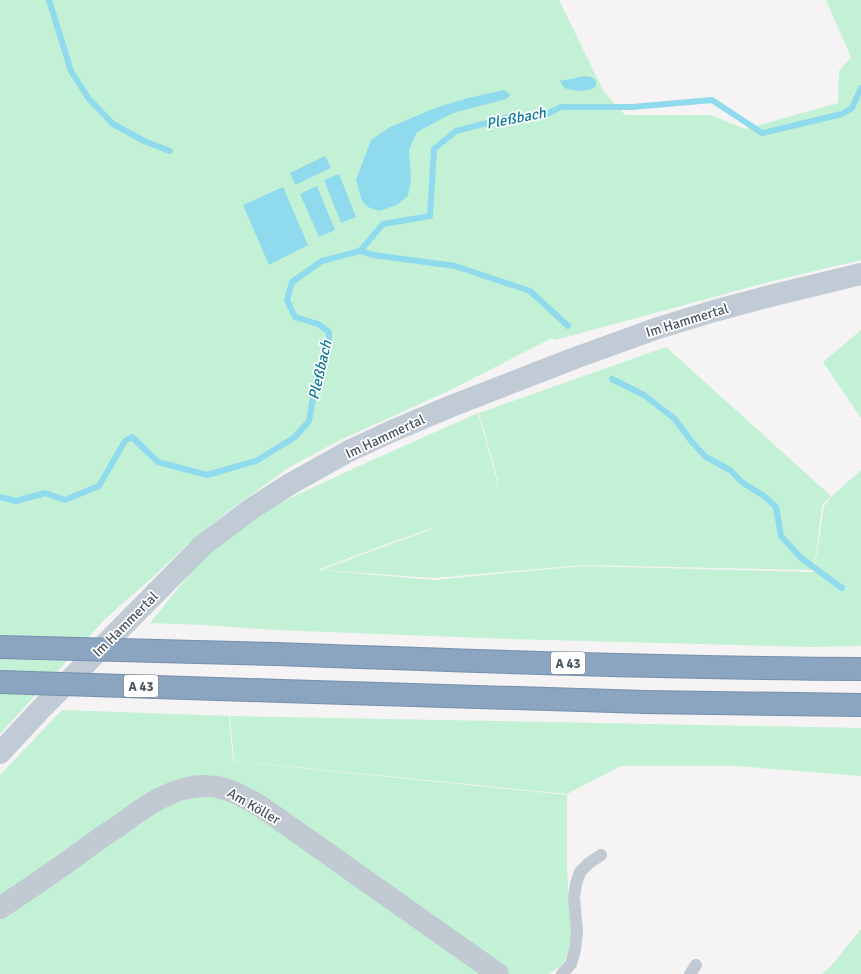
<svg xmlns="http://www.w3.org/2000/svg" width="861" height="974" font-family="Signika,sans-serif">
<style>
.green{fill:#c3f1d5}
.water{fill:#90daee}
.lines{fill:none;stroke-linecap:round;stroke-linejoin:round}
.stream{stroke:#90daee;stroke-width:6}
.motorway-casing{stroke:#7690ad;stroke-width:24}
.service{stroke:#c1cad2;stroke-width:12}
.minor{stroke:#c1cad2;stroke-width:22}
.secondary{stroke:#c1cbd6;stroke-width:22}
.motorway{stroke:#8ba5c1;stroke-width:22}
.motorway-bridge-casing{stroke:#7690ad;stroke-width:24;stroke-linecap:butt}
.motorway-bridge{stroke:#8ba5c1;stroke-width:22}
.labels{text-anchor:middle;stroke-width:3.5;stroke-linejoin:round;paint-order:stroke}
.shield{fill:#fff;stroke:#808990;stroke-width:1}
.shield-label{font-size:13px;font-weight:bold;fill:#4a5661}
.street-label{font-size:14px;fill:#4a5661;stroke:#fff}
.water-label{font-size:15px;font-style:italic;fill:#0c7c9b;stroke:#fff}
</style>
<rect width="100%" height="100%" fill="#f5f3f3"/>
<g class="green">
<polygon points="0,0 559,0 604,92 625,115 711,115 745,129 838,103 839,71 851,57 826,0 861,0 861,260 769,282 555,340 552,338 444,393 342,439 288,468 226,513 187,545 156,574 104,620 0,734"/>
<polygon points="861,330 861,418 823,362"/>
<polygon points="666,347 831,496 822,505 814,570 582,565 434,578 321,570 440,526 426,530 368,551 318,570 434,580 582,566 814,572 824,506 832,496 861,470 861,646 810,647 510,639 275,630 204,625 150,623 205,555 271,507 357,467 478,413 497,480 495,492 498,480 479,413"/>
<polygon points="62,710 229,716 233,761 567,795 567,869 571,935 569,951 562,965 550,973 548,974 508,974 235,783 212,775 187,781 0,902 0,775"/>
<polygon points="230,716 861,728 861,776 735,766 621,766 567,794 234,761"/>
<polygon points="190,794 230,799 488,974 0,974 0,916 144,814"/>
<polygon points="861,929 861,974 822,974 831,966"/>
</g>
<g class="water">
<path d="M585,76L592,77L596,81V86C587,93 575,91 564,88L560,81Z"/>
<polygon points="504,90 511,95 506,99 453,113 417,132 409,150 411,179 408,196 397,205 379,211 368,207 362,201 356,180 371,140 390,127 435,108 468,98"/>
<polygon points="325,156 331,168 295,185 290,173"/>
<polygon points="339,174 356,217 341,223 324,180"/>
<polygon points="317,186 335,230 319,237 300,194"/>
<polygon points="283,187 308,245 269,265 243,205"/>
</g>
<g class="lines">
<g class="stream">
<polyline points="49,0 71,71 89,99 113,124 144,141 170,151"/>
<polyline points="360,251 373,255 455,266 530,291 568,326"/>
<polyline points="612,379 644,395 675,419 691,441 706,457 730,470 743,483 764,496 776,507 781,536 801,558 842,588"/>
<polyline points="0,497 16,501 45,493 65,500 99,486 125,441 132,437 158,462 207,475 256,461 295,437 309,421 318,369 329,348 329,332 318,324 295,317 287,300 292,282 322,261 360,251 383,224 430,216 434,149 456,131 513,116 542,116 561,107 632,107 712,100 762,133 842,114 852,108 861,88"/>
</g>
<defs>
<g id="motorway">
<path d="M276,654C471,661 666,668 861,669"/>
<polyline points="282,691 645,702 861,705"/>
</g>
</defs>
<use href="#motorway" class="motorway-casing"/>
<g class="service">
<polyline points="562,974 571,964 575,950 577,932 574,897 576,884 580,872 589,863 601,855"/>
<polyline points="690,974 696,965"/>
</g>
<path class="minor" d="M0,908C27,890 54,872 80,853C93,843 106,834 120,825C145,806 174,785 207,786C227,786 246,798 263,808L498,974"/>
<polyline class="secondary" points="0,753 40,710 202,546 251,509 290,484 349,451 390,432 449,407 575,358 658,328 714,311 770,296 861,274"/>
<use href="#motorway" class="motorway"/>
<defs>
<g id="motorway-bridge">
<polyline points="0,647 276,654"/>
<polyline points="0,682 282,691"/>
</g>
</defs>
<use href="#motorway-bridge" class="motorway-bridge-casing"/>
<use href="#motorway-bridge" class="motorway-bridge"/>
</g>
<g class="labels">
<g class="shield">
<rect x="551" y="652" width="34" height="22" rx="3"/>
<rect x="124" y="675" width="34" height="22" rx="3"/>
</g>
<g class="shield-label">
<text x="568" y="668">A 43</text>
<text x="141" y="691">A 43</text>
</g>
<g class="street-label">
<text transform="translate(687 320) rotate(-17)" y="5">Im Hammertal</text>
<text transform="translate(385 436) rotate(-25)" y="5">Im Hammertal</text>
<text transform="translate(125 624) rotate(-45)" y="5">Im Hammertal</text>
<text transform="translate(254 806) rotate(30)" y="5">Am Köller</text>
</g>
<g class="water-label">
<text transform="translate(516 118) rotate(-11)" y="5">Pleßbach</text>
<text transform="translate(320 370) rotate(-77)" y="5">Pleßbach</text>
</g>
</g>
</svg>
